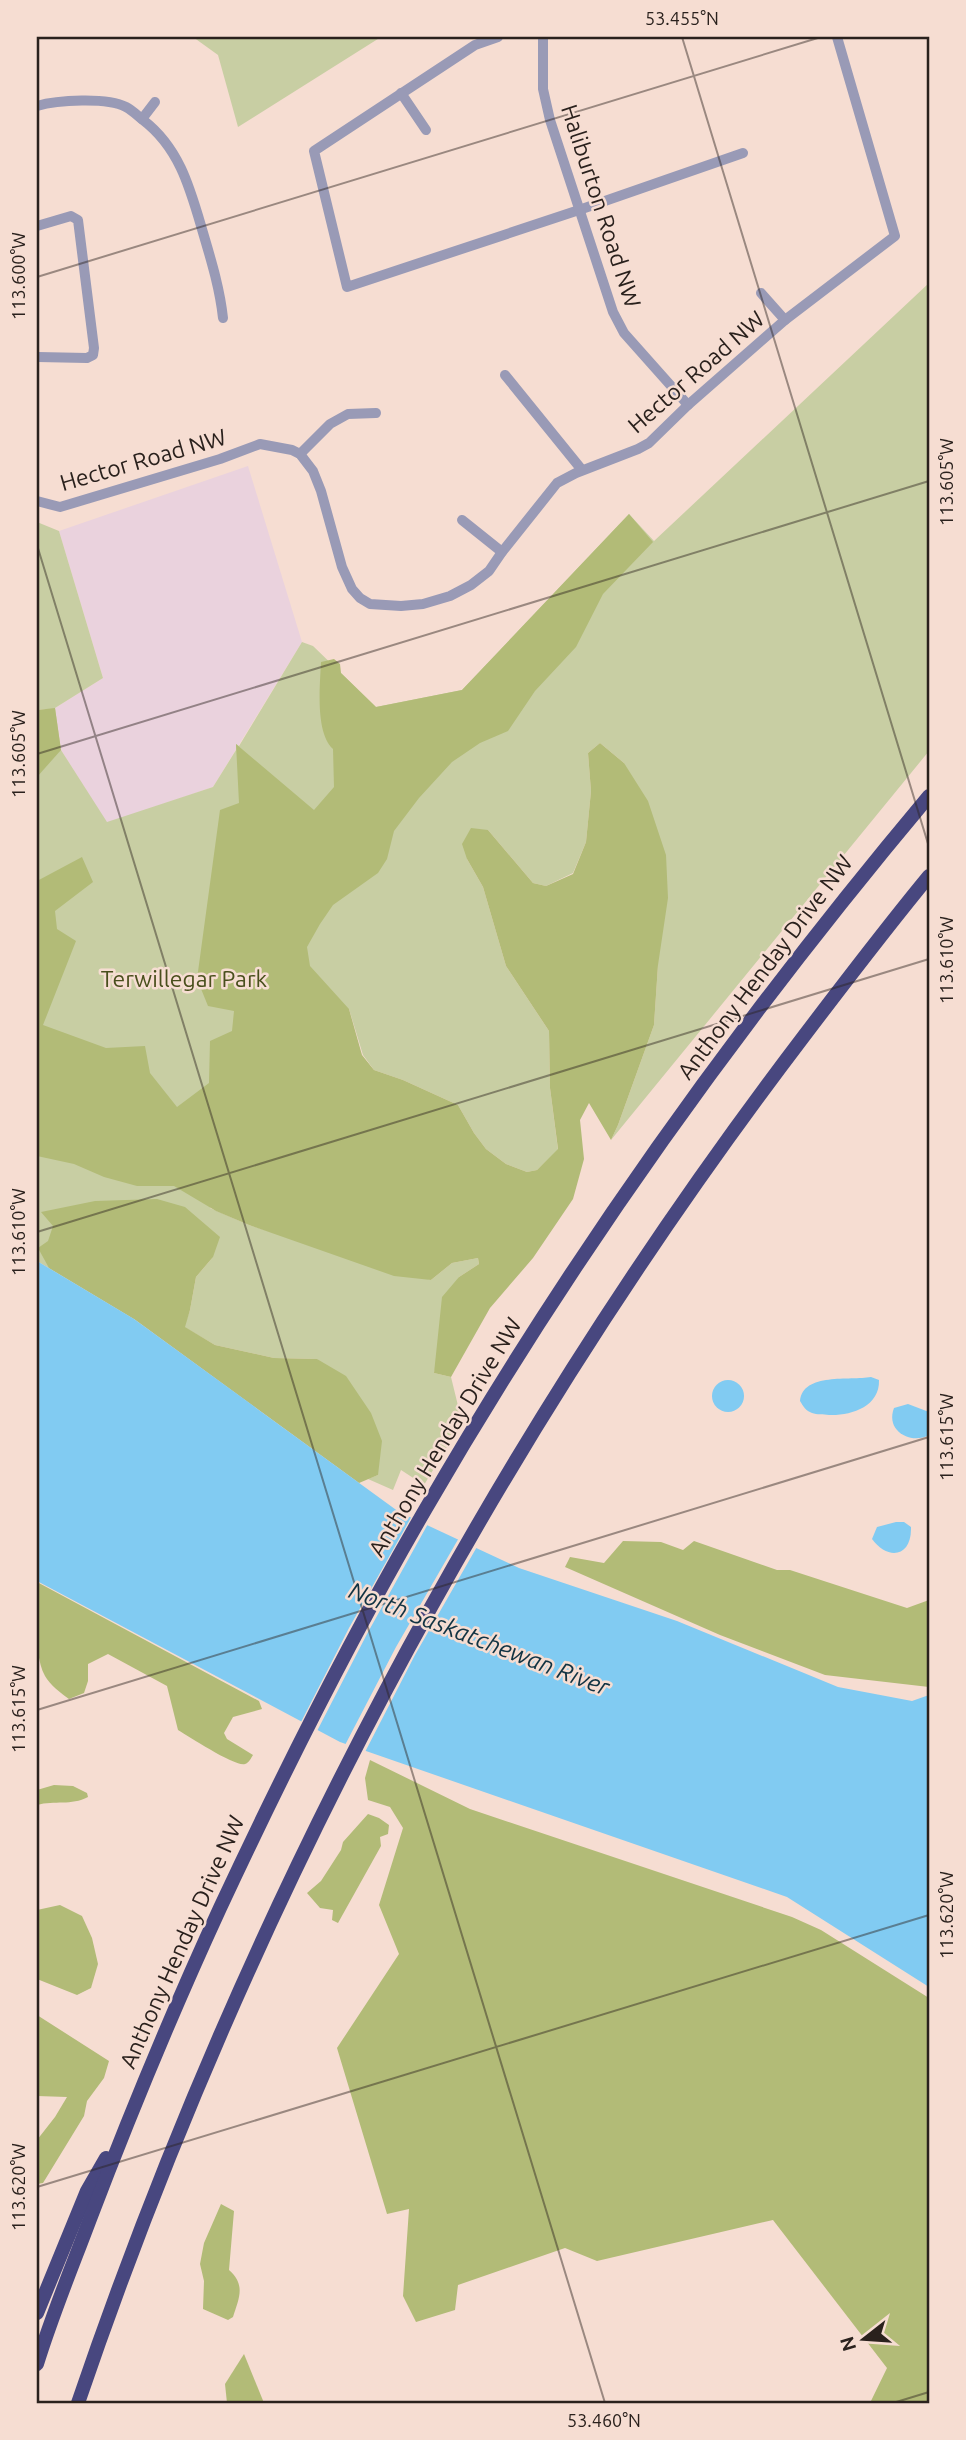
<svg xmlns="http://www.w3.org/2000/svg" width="966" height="2440" font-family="Ubuntu,sans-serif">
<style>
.education{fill:#ead2dd}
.green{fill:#c8cea3}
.forest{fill:#b2bb77}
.water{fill:#81cbf2}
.pier{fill:#f6ddd2}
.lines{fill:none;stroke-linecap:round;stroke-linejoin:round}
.minor{stroke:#999ab6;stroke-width:10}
.highway{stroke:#48477f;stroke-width:14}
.ticks{fill:none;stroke:#2a211d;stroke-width:2;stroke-opacity:0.45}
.labels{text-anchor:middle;stroke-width:5;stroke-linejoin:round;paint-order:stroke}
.street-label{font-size:23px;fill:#2a211d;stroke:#f6ddd2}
.park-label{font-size:23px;fill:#494f1c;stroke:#f6ddd2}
.water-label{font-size:24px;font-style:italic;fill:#113343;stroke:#f6ddd2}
.neatline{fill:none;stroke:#2a211d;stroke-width:2.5}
.ticks-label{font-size:18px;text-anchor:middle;fill:#2a211d}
</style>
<rect width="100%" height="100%" fill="#f6ddd2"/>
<polygon class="education" points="248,466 302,642 213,787 107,823 61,750 55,708 103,678 59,531"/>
<g class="green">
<polygon points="193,37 381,37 238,127 218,55"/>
<polygon points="929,283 929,751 611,1140 618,1125 654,1025 658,965 624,763 600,743 588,753 591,791 586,842 573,873 546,886 533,883 488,830 467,859 483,887 506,966 549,1031 550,1088 558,1150 537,1170 527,1172 506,1164 486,1149 474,1133 458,1105 403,1080 374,1070 363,1055 349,1009 210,1208 249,1225 299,1241 431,1280 452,1263 478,1258 479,1264 459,1277 434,1373 451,1377 462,1422 424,1485 401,1470 393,1490 368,1479 378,1475 317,1359 274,1358 215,1345 184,1327 190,1310 196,1277 213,1257 134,1319 37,1261 37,714 49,709 37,710 37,522 59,531 103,678 55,708 61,750 107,822 213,787 236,750 236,744 239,746 302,642 313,646 376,707 462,690 629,514 654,541"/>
</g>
<g class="forest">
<path d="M629,514L653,542L603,594L576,647L535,691L508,731L480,743L452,762L419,798L394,831L387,859L378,873L333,905L320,924L307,947L310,966L349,1009L362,1055L374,1070L403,1080L458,1105L474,1133L486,1149L506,1164L527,1172L537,1170L558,1149L550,1088L549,1031L506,966L483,887L467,859L462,844L471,828L488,830L533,883L546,886L573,874L586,842L591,791L588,753L600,743L624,763L648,801L666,855L668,898L658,965L654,1025L618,1125L611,1140L589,1103L580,1120L584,1159L573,1199L533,1258L490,1308L451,1377L434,1373L442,1297L459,1277L479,1264L478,1258L452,1263L431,1280L394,1276L249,1225L216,1211L174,1186H137L104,1177L74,1164L37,1156V881L82,857L93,882L55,911L57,929L76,941L43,1025L106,1048L145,1046L150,1073L177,1107L209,1083L210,1041L232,1031L234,1011L208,1006L197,979L220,810L239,803L236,744L314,810L334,787L333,749C315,732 320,686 321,662L334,659L340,664L341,673L376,707L462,690Z"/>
<polygon points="55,708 61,750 37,777 37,710"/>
<polygon points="157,1199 185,1207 220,1237 213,1257 196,1277 190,1310 185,1327 215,1345 274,1358 317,1359 346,1376 371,1413 382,1441 378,1475 359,1483 134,1319 49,1268 38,1248 48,1241 53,1226 41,1212 95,1201"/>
<polygon points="623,1541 661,1542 683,1550 694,1541 777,1570 790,1570 907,1608 929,1600 929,1687 825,1675 720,1635 565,1567 570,1557 604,1563"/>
<path d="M37,1582L259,1701L262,1709L233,1717L224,1733L227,1739L253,1755C251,1758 249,1763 245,1764C235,1767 190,1737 178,1730L167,1686L108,1654L88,1664V1681L84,1693L69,1699C61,1693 50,1685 45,1676C33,1654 37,1608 37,1582Z"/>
<polygon points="370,1760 470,1809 792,1917 821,1930 929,1998 929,2403 870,2403 887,2368 773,2220 597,2261 565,2248 458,2285 455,2310 416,2322 403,2296 409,2209 387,2214 337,2048 399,1954 379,1905 403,1828 390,1807 368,1800 365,1778"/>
<path d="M54,1785L73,1786L87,1793L88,1797C71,1806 55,1800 37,1805V1790Z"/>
<polygon points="368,1814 379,1818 389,1825 388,1834 380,1837 381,1846 338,1923 332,1920 333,1910 320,1908 307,1893 321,1881 341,1850 343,1842"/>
<polygon points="60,1905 82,1916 92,1938 98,1964 91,1988 77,1995 37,1979 37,1910"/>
<polygon points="37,2015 109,2061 104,2078 87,2101 84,2116 43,2183 37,2184 37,2140 55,2117 67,2097 37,2096"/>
<path d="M221,2204L234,2211L229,2270C246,2285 239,2298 233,2317L228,2320L203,2309L204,2281L200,2264L204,2243Z"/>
<polygon points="244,2354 264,2403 227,2403 225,2384"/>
</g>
<g class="water">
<polygon points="37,1261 134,1319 399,1512 519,1568 677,1621 838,1687 912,1701 929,1695 929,1987 787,1897 340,1742 37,1581"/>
<path d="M871,1377L879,1380C880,1407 850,1416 829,1415C823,1414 817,1415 812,1413C806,1411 803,1406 800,1401C803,1372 850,1381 871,1377Z"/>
<circle cx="728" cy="1396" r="16"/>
<path d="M908,1404L929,1412V1435C911,1445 885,1431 894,1408Z"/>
<path d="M896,1522H904L911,1527C912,1557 888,1561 872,1539L877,1527Z"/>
</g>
<g class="pier">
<polygon points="413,1514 429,1522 367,1634 316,1733 300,1724 349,1628"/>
<polygon points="460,1536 478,1545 415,1655 364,1754 344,1747 396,1647"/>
</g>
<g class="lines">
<g class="minor">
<polyline points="498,37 475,45 314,151 347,287 579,210 743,153"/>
<polyline points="543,37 543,89 550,120 613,312 624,333 688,405"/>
<polyline points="401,93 426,130"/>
<path d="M37,106C57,100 107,97 126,107C132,110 138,116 143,120C181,149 191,192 204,236C212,263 220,290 223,318"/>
<polyline points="142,119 155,102"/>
<polyline points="37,226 71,216 78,220 94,348 93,355 87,358 38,357"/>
<polyline points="761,293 785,320"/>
<polyline points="505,375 582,470"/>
<polyline points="300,454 330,424 348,414 376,413"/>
<polyline points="37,501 60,507 220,459 260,444 292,450 300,454 313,471 321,491 342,567 352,589 360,598 370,604 401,606 423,604 450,596 471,585 489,571 502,552 557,483 576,473 638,449 649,443 688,405 785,320 895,236 837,37"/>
<polyline points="462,520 502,552"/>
</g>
<g class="highway">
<polyline points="37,2313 87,2191 106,2158"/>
<path d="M37,2364C52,2315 72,2267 90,2219C130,2114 173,2010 220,1908C283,1773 350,1639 425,1510C571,1257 742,1019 929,796"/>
<path d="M78,2403C245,1913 490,1448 804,1036C845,982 886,928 929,876"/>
</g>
</g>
<path class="ticks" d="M682,37L929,847M37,277L821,37M37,545L605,2403M37,754L929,481M37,1232L929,959M37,1710L929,1437M37,2187L929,1915M893,2403L929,2392"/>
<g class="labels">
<g class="street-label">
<text transform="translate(601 206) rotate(72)" y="8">Haliburton Road NW</text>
<text transform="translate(696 372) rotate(-41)" y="8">Hector Road NW</text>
<text transform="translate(143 460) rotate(-16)" y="8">Hector Road NW</text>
<text transform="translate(765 967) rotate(-53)" y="8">Anthony Henday Drive NW</text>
<text transform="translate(445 1437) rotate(-59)" y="8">Anthony Henday Drive NW</text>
<text transform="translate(182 1942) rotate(-66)" y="8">Anthony Henday Drive NW</text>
</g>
<g class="park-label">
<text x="184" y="987">Terwillegar Park</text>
</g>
<g class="water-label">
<text transform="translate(479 1639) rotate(21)" y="8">North Saskatchewan River</text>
</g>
</g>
<rect width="966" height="2440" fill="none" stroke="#f6ddd2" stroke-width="77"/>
<g transform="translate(864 2339) rotate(253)" stroke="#f6ddd2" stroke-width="5" paint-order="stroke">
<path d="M0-5L12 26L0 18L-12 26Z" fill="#2a211d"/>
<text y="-10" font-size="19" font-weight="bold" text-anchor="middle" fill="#2a211d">N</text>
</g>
<rect x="38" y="38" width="890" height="2364" class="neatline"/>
<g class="ticks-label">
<text x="682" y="25">53.455°N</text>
<text transform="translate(19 276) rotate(-90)" y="6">113.600°W</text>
<text transform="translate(947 482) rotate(-90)" y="6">113.605°W</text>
<text transform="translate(19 754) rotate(-90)" y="6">113.605°W</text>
<text transform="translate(947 960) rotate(-90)" y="6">113.610°W</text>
<text transform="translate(19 1232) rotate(-90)" y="6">113.610°W</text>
<text transform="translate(947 1437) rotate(-90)" y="6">113.615°W</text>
<text transform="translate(19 1709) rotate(-90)" y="6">113.615°W</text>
<text transform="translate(947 1915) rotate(-90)" y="6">113.620°W</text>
<text transform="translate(19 2187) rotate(-90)" y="6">113.620°W</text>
<text x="604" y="2427">53.460°N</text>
</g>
</svg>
